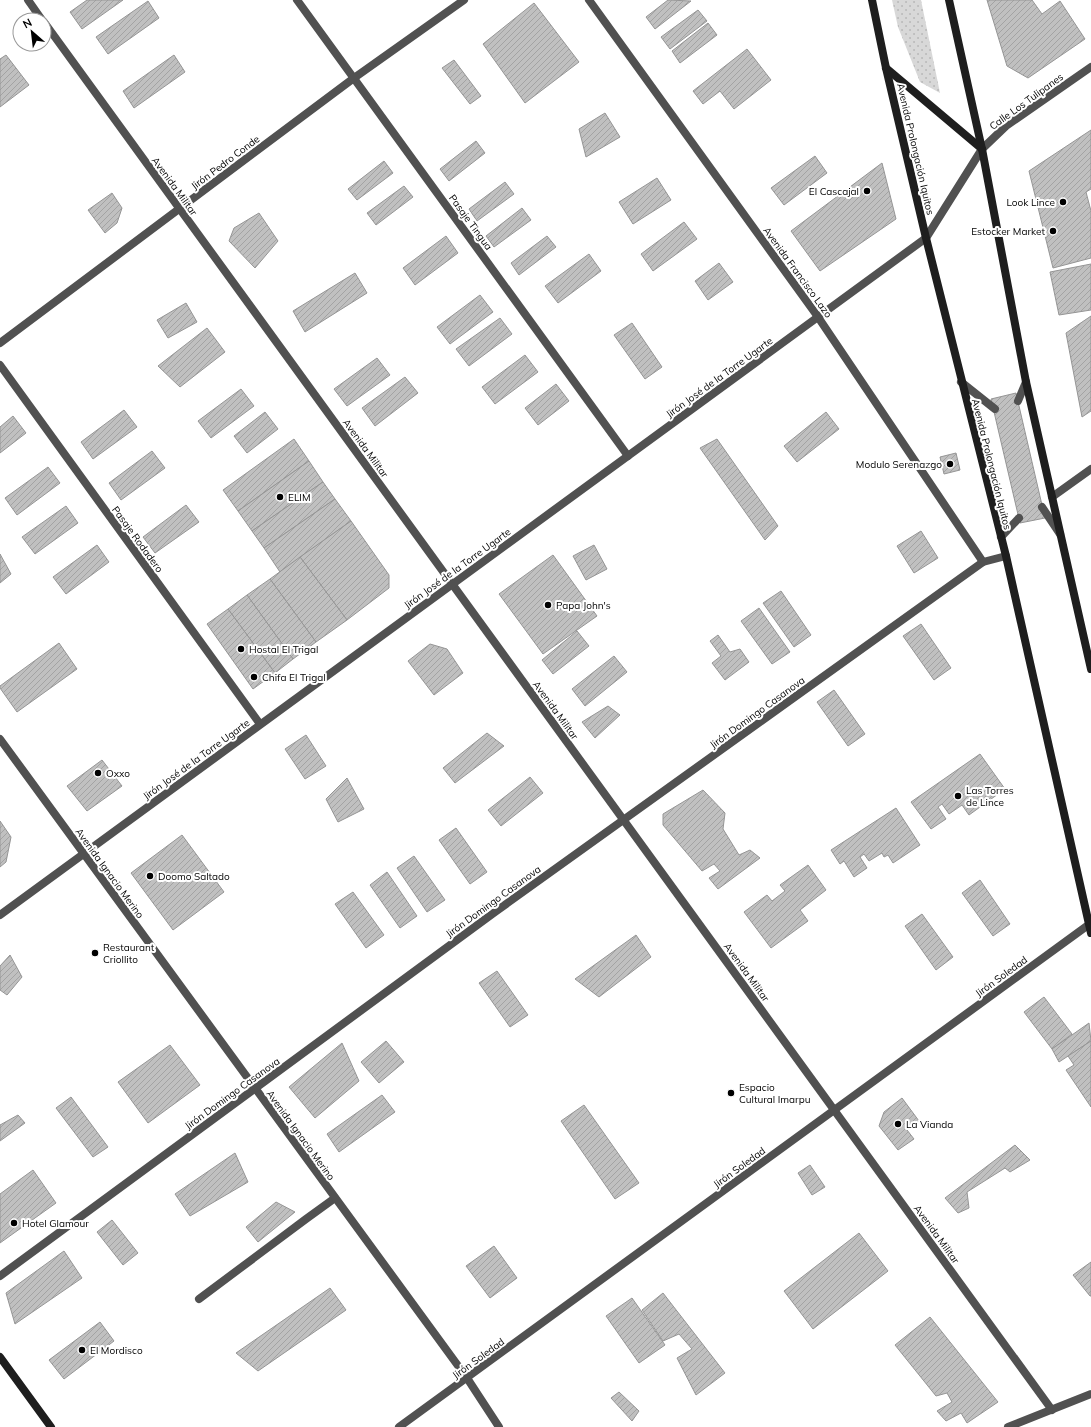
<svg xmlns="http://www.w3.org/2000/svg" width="1091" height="1427" font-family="Mulish,sans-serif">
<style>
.grass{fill:url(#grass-dots)}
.building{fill:url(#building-hatch);stroke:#959595}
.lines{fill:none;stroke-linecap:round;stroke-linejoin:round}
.lane{stroke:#515151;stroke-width:8}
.street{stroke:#515151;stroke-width:8}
.secondary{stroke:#1e1e1e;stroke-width:8}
.poi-dot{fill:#000;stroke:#fff;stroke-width:1.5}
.labels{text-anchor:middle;stroke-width:4;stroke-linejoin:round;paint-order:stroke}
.street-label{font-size:10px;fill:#000;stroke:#fff}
.poi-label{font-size:10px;fill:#000;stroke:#fff;text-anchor:start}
</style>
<defs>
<pattern id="grass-dots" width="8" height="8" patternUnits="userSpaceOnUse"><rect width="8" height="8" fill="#d8d8d8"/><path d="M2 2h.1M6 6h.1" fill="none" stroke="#b8b8b8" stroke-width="1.8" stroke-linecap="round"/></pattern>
<pattern id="building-hatch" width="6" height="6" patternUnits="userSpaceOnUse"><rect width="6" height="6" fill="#c0c0c0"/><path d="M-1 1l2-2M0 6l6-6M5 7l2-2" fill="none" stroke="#a3a3a3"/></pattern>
</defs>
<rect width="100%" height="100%" fill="#fff"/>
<polygon class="grass" points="892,0 921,0 940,93 920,82 898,27"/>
<g class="building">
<polygon points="87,0 123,0 82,29 70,12"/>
<polygon points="668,0 691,1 655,29 646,17"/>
<polygon points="987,0 1032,0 1042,14 1060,1 1085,39 1028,78 1007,66"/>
<polygon points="148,1 159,18 108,54 96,37"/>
<polygon points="534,3 579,62 525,103 483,44"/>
<polygon points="698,10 707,21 670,49 661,37"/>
<polygon points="708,23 717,35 680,63 672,51"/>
<polygon points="747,49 771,80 734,109 720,91 703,104 693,91"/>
<polygon points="6,55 29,85 0,107 0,59"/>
<polygon points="174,55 185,72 134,108 123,91"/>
<polygon points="454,60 481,96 470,104 442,68"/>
<polygon points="605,113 620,137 586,157 579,129"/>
<polygon points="1091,130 1091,189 1086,192 1091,211 1091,258 1053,268 1029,171"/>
<polygon points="476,141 485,153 449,181 440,169"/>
<polygon points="815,156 827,173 784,205 771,188"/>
<polygon points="384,161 393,173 357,200 348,189"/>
<polygon points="882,163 896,219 820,271 791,231"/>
<polygon points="657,178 671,200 633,224 619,202"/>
<polygon points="505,182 514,194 477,221 469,209"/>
<polygon points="404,186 413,197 376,225 367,213"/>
<polygon points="112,193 122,208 117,223 105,233 88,210"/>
<polygon points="522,208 531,220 494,247 486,236"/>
<polygon points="259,213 278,241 255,268 229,241 234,228"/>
<polygon points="684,222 697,239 653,271 641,254"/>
<polygon points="446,236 458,253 415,285 403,268"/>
<polygon points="547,236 556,247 519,275 511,263"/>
<polygon points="589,254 601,271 558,303 545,286"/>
<polygon points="719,263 733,282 708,300 695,281"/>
<polygon points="1091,264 1091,310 1059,315 1050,272"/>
<polygon points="355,273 367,293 305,332 293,311"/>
<polygon points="480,295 493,312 450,344 437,327"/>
<polygon points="186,303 197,322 168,338 157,320"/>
<polygon points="1091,316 1091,411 1082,417 1066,333"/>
<polygon points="500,318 512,334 469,366 456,349"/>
<polygon points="632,323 662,367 645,379 614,335"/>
<polygon points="207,328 225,352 180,387 158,366"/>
<polygon points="525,355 538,372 495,404 482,387"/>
<polygon points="377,358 390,375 347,406 334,389"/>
<polygon points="405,377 418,393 375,426 362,408"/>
<polygon points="556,384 569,401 538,425 525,408"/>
<polygon points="241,389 254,406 211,438 198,421"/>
<polygon points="1016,393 1045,518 1020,523 991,399"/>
<polygon points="124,410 137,427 93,459 81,442"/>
<polygon points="265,412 278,429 247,453 234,436"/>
<polygon points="826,412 839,429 797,462 784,446"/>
<polygon points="13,416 26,433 0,453 0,427"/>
<polygon points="294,439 309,461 238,511 223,490"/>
<polygon points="717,439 778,526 765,540 700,448"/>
<polygon points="152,451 165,468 121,500 109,483"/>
<polygon points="956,453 960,470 944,474 940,457"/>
<polygon points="309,461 323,482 252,531 238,511"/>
<polygon points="48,467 60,483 17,515 5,498"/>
<polygon points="323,482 335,499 264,548 252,531"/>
<polygon points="335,499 351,521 280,572 264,548"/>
<polygon points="186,505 199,522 155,553 143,537"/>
<polygon points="66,506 78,523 35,554 22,537"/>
<polygon points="351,521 389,575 389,588 347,620 300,557"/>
<polygon points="921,531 938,558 914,573 897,546"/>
<polygon points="97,545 109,562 66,594 53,577"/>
<polygon points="594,545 607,569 586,580 573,556"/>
<polygon points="0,554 11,574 0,583"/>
<polygon points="553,555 597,616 543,654 499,594"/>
<polygon points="300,557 347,620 316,642 270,579"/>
<polygon points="270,579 316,642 293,659 247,595"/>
<polygon points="781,591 811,635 794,647 763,603"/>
<polygon points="247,595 293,659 275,673 228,609"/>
<polygon points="759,608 790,652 772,664 741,621"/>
<polygon points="228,609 275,673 253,689 207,624"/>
<polygon points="921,624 951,668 934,680 903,636"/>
<polygon points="577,631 589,646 553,674 542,660"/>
<polygon points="718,635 730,652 740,649 749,662 725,680 712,663 721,656 710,641"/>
<polygon points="59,643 77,669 17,712 0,688 0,686"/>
<polygon points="430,644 447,649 463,673 434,695 408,661"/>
<polygon points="614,656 627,672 585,706 572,689"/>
<polygon points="834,690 865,734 848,746 817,702"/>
<polygon points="608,706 620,715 595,738 582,722"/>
<polygon points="487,733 504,746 455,783 443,768"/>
<polygon points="306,735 326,766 305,779 285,749"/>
<polygon points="980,754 1005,789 969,815 962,805 949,814 942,804 938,807 946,819 931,829 911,802"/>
<polygon points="102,760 122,786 87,811 67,786"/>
<polygon points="530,777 543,793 501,826 488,810"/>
<polygon points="347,778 364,809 338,822 326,799"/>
<polygon points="703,790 725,813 723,829 739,855 750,850 760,858 718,889 709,878 720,871 714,864 702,871 663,825 663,814"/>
<polygon points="896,808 920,845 893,863 888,855 884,857 882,853 869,861 864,854 860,857 867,868 854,877 844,861 840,864 831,850"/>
<polygon points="0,821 11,837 6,862 0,867"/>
<polygon points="456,828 487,872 470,884 439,840"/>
<polygon points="182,835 224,892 173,930 131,873"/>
<polygon points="414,856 445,900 427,912 397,868"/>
<polygon points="808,865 826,890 800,910 808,921 771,948 744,912 767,895 772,901 785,891 780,885"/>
<polygon points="387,872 417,916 400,928 370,885"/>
<polygon points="980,880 1010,924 993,936 962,893"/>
<polygon points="353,892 384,935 366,948 335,904"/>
<polygon points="922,914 953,957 936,970 905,926"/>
<polygon points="636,935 651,957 599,997 575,979"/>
<polygon points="10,955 22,977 7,995 0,990 0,966"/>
<polygon points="497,971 528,1015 510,1027 479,983"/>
<polygon points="1044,997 1072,1034 1052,1049 1024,1012"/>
<polygon points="1089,1023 1091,1041 1059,1062 1052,1049"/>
<polygon points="386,1041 404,1062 379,1083 361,1062"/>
<polygon points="1091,1041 1091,1107 1066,1070 1074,1065 1068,1056"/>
<polygon points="342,1043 359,1081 315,1118 289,1087"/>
<polygon points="170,1045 200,1085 148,1123 118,1082"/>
<polygon points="382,1095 395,1112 339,1152 327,1134"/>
<polygon points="71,1097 108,1147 93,1157 56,1108"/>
<polygon points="902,1098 919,1121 907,1130 914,1139 898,1150 879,1126 884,1112"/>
<polygon points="584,1105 639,1183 615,1199 561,1121"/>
<polygon points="18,1115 25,1123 0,1141 0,1125"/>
<polygon points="1015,1145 1030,1160 1010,1172 1005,1168 967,1192 969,1208 958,1213 945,1198"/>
<polygon points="235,1153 248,1182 190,1216 175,1194"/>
<polygon points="810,1165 825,1187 812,1195 798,1173"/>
<polygon points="33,1170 56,1203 0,1243 0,1194"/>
<polygon points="276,1202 295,1212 258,1242 246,1227"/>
<polygon points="112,1220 138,1253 123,1265 97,1232"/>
<polygon points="859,1233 888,1271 813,1329 784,1291"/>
<polygon points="494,1246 517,1278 490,1298 466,1266"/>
<polygon points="64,1251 82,1278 15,1324 6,1293"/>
<polygon points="1091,1262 1091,1296 1090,1296 1073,1275"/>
<polygon points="330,1288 346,1310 258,1371 236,1353"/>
<polygon points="663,1293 725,1373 696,1395 677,1358 692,1349 679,1334 663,1341 642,1310"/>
<polygon points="632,1298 665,1345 639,1363 606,1316"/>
<polygon points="930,1317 998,1402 967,1423 961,1413 946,1421 937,1411 952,1402 947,1393 936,1396 895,1345"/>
<polygon points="100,1322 114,1341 64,1379 49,1360"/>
<polygon points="619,1392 639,1411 632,1421 611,1398"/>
</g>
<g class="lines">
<g class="lane">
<polyline points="961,382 995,409"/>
<polyline points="1018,401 1026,382"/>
<polyline points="1042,507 1060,534"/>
<polyline points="1001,537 1019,518"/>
<polyline points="199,1299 306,1219 335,1198"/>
</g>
<g class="street">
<polyline points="28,0 42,20"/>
<polyline points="297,0 628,456"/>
<polyline points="589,0 818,317 983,562"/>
<polyline points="44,22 1052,1410"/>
<polyline points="0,343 354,78 464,0"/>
<polyline points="0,365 260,724"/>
<polyline points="1052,497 1091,469"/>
<polyline points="0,739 467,1378 499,1427"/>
<polyline points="0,915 926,238 982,149 1006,126 1091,67"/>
<polyline points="0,1276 495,912 983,562 1006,556"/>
<polyline points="399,1427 1091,923"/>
<polyline points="1008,1427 1091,1394"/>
</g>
<g class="secondary">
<polyline points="872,0 886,68 926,238 1006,556 1091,933"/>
<polyline points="949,0 982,149 1026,382 1091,669"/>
<polyline points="886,68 982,149"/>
<polyline points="0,1357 51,1427"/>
</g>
</g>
<g class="poi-dot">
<circle cx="867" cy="191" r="4"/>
<circle cx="1063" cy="202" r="4"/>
<circle cx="1053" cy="231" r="4"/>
<circle cx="950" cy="464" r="4"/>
<circle cx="280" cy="497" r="4"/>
<circle cx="548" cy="605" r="4"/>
<circle cx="241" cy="649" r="4"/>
<circle cx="254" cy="677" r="4"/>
<circle cx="98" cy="773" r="4"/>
<circle cx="958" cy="796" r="4"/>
<circle cx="150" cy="876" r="4"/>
<circle cx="95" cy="953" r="4"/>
<circle cx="731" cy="1093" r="4"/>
<circle cx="898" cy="1124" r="4"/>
<circle cx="14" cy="1223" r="4"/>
<circle cx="82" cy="1350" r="4"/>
</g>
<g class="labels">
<g class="street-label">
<text transform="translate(1026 101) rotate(-36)" y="4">Calle Los Tulipanes</text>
<text transform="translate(916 149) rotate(77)" y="4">Avenida Prolongación Iquitos</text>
<text transform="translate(225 162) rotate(-37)" y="4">Jirón Pedro Conde</text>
<text transform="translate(175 186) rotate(54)" y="4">Avenida Militar</text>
<text transform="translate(471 222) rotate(54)" y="4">Pasaje Tingua</text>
<text transform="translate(798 272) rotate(54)" y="4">Avenida Francisco Lazo</text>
<text transform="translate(719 377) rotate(-36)" y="4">Jirón José de la Torre Ugarte</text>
<text transform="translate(366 448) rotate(54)" y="4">Avenida Militar</text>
<text transform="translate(992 464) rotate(76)" y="4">Avenida Prolongación Iquitos</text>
<text transform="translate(138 539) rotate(54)" y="4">Pasaje Rodadero</text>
<text transform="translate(457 568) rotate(-36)" y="4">Jirón José de la Torre Ugarte</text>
<text transform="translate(556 710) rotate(54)" y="4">Avenida Militar</text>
<text transform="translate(757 712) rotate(-36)" y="4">Jirón Domingo Casanova</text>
<text transform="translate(196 759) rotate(-36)" y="4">Jirón José de la Torre Ugarte</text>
<text transform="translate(110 873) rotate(54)" y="4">Avenida Ignacio Merino</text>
<text transform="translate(493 901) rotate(-36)" y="4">Jirón Domingo Casanova</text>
<text transform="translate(747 972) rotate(54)" y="4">Avenida Militar</text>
<text transform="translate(1001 976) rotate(-36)" y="4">Jirón Soledad</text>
<text transform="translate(232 1093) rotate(-36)" y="4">Jirón Domingo Casanova</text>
<text transform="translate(301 1135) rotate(54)" y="4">Avenida Ignacio Merino</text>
<text transform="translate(739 1167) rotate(-36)" y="4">Jirón Soledad</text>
<text transform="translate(937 1234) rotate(54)" y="4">Avenida Militar</text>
<text transform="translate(478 1358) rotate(-36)" y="4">Jirón Soledad</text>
</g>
<g class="poi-label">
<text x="859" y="195" text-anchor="end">El Cascajal</text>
<text x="1055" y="206" text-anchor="end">Look Lince</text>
<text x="1045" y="235" text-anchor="end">Estocker Market</text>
<text x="942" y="468" text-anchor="end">Modulo Serenazgo</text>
<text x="288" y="501">ELIM</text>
<text x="556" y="609">Papa John's</text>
<text x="249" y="653">Hostal El Trigal</text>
<text x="262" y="681">Chifa El Trigal</text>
<text x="106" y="777">Oxxo</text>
<text x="966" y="794">Las Torres<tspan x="966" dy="12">de Lince</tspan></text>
<text x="158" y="880">Doomo Saltado</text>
<text x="103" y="951">Restaurant<tspan x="103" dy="12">Criollito</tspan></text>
<text x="739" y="1091">Espacio<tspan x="739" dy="12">Cultural Imarpu</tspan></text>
<text x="906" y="1128">La Vianda</text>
<text x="22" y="1227">Hotel Glamour</text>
<text x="90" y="1354">El Mordisco</text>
</g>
</g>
<g transform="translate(32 32) rotate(332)"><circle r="19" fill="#ffffff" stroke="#999999"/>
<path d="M0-3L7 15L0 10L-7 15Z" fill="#000000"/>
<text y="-6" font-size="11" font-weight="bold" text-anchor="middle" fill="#000000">N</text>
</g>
</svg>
